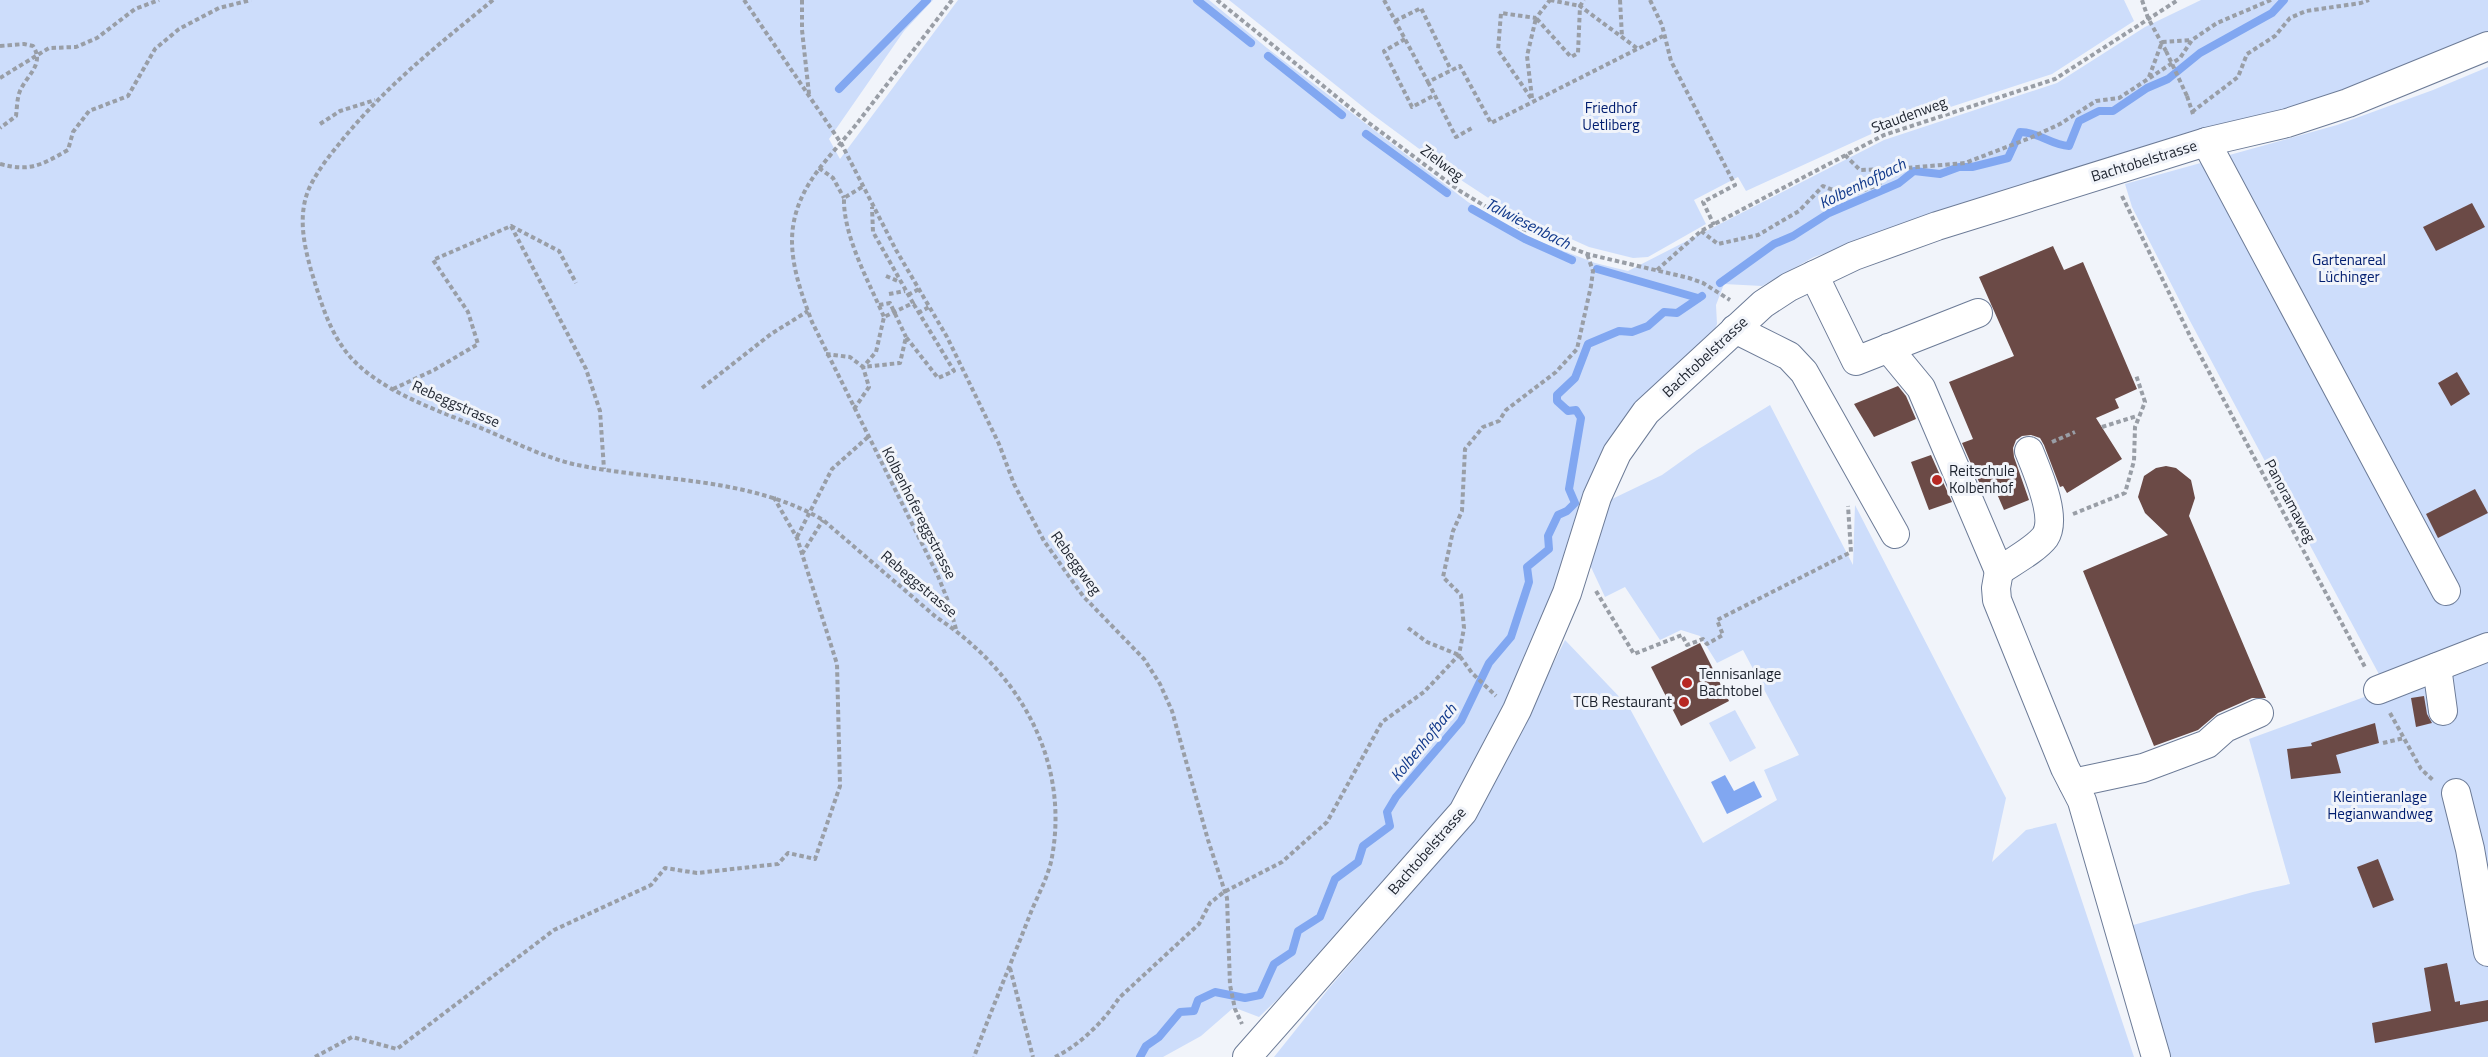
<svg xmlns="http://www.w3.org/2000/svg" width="2488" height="1057" font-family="'Titillium Web',sans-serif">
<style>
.green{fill:#cdddfb}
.water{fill:#81a7f1}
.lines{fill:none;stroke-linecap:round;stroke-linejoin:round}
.stream{stroke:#81a7f1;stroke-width:8}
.building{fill:#6b4a46}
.minor-casing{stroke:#6c7b97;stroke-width:30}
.path{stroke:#999ea6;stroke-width:4;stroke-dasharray:4.5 3;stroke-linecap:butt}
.minor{stroke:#fff;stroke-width:28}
.path-bridge{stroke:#999ea6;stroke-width:4;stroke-dasharray:4.5 3;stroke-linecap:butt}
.poi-dot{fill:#b72823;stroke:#f1f4fa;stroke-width:2}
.labels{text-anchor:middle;stroke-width:6;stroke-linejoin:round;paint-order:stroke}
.park-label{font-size:15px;fill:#001d6f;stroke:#f1f4fa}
.street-label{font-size:15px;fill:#1c222d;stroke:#f1f4fa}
.poi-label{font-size:15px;fill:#1c222d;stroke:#f1f4fa;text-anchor:start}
.water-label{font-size:16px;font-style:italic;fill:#11398b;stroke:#f1f4fa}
</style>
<rect width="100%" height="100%" fill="#f1f4fa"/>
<g class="green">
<polygon points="0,0 933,0 904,31 829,139 840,159 958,0 1209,0 1267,48 1468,202 1523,235 1595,263 1628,271 1884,140 2057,83 2145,27 2201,0 2488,0 2488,35 2352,88 1924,220 1814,257 1762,286 1724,284 1716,305 1717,324 1712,335 1640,402 1530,651 1454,806 1285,997 1282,995 1259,1017 1238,1009 1232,1009 1201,1036 1163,1057 0,1057"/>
<polygon points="1229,0 2124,0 2134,21 2052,74 1880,130 1746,191 1738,177 1694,200 1706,224 1648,257 1633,258 1589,247 1531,221 1493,201 1464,182 1372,114"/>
<polygon points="2488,67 2488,640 2381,678 2190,321 2132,207 2125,184 2337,125 2433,90"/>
<polygon points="1770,405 1853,565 1855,505 2006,798 1992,862 2026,830 2056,823 2134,1057 1274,1057 1330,987 1478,815 1565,640 1629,707 1703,843 1777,800 1764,770 1799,755 1743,650 1717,663 1700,636 1681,630 1660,640 1625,587 1605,597 1590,565 1610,500 1662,475 1697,450"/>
<polygon points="2488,652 2488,1057 2163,1057 2126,927 2253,892 2290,884 2249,739"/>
<polygon points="1735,710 1756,748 1730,762 1709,723"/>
</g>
<polygon class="water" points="1725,775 1734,791 1754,781 1762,797 1727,814 1711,782"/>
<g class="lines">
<g class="stream">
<polyline points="1197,0 1251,43"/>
<polyline points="1268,56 1342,115"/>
<polyline points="839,89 927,0"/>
<polyline points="1366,134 1447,193"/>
<polyline points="1472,209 1525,239 1572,260"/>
<polyline points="1597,269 1698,298"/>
<path d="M1720,283L1774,244L1793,236L1829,213L1899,183L1914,171L1940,174L1959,167H1972L2008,158L2020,132C2039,132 2051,145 2069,146L2079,121L2099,111H2113L2147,88L2168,79L2200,53L2272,13L2284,0"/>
<polyline points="1140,1057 1146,1046 1159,1037 1180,1012 1194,1011 1198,1000 1215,992 1245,998 1260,995 1274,964 1292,952 1298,931 1320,917 1335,879 1358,862 1363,846 1390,826 1387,812 1396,797 1461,721 1489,663 1511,637 1529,582 1527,567 1549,549 1548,536 1558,515 1567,511 1575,503 1569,489 1581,418 1576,410 1568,411 1557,401 1557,395 1575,378 1588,344 1619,331 1632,332 1648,326 1664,312 1677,313 1702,296"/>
</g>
</g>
<g class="building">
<polygon points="2472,203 2485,227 2436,251 2423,227"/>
<polygon points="2053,246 2064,270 2083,262 2137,389 2115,399 2119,408 2096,418 2122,459 2067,493 2063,486 2060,487 2044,445 2040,438 2031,435 2022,436 2016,440 2013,448 2014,457 2029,500 2004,510 1994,487 1983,491 1962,443 1973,439 1949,382 2014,356 1979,277"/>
<polygon points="2457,372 2470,394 2451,406 2438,383"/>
<polygon points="1898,386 1906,396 1916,419 1874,437 1854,404"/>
<polygon points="1931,455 1952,502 1929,510 1911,462"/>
<polygon points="2166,466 2176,468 2191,480 2195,498 2189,516 2266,698 2252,698 2218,713 2198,730 2154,746 2083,571 2168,535 2145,513 2138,497 2144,476 2156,468"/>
<polygon points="2475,489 2488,513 2438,538 2426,514"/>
<polygon points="1700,643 1729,701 1681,726 1651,667"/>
<polygon points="2424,696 2427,714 2432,723 2416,727 2411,698"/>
<polygon points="2375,723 2379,743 2336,755 2341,773 2291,779 2287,749 2312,746 2311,743"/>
<polygon points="2378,859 2394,900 2373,908 2357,867"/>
<polygon points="2447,963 2455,1002 2460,1001 2460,1005 2488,1000 2488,1021 2375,1043 2372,1023 2431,1011 2424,968"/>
</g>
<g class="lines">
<defs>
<g id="minor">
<polyline points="2206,142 2446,591"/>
<polyline points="1814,275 1856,361 1978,313"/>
<polyline points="1735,329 1789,356 1804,372 1895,534"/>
<path d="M1888,348L1921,388L1999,571C2012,562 2036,549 2045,537C2058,518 2037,471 2029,451"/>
<polyline points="1999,571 1996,588 1997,600 2065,768 2082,801 2156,1057"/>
<polyline points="2437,667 2443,711"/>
<polyline points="2378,690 2488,647"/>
<polyline points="2073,783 2143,768 2207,744 2225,728 2259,713"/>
<polyline points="2456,793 2470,849 2488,952"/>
<polyline points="1247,1057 1463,812 1517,710 1567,593 1597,497 1617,453 1646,412 1763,304 1789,287 1854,256 1937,226 2206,142 2287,123 2348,103 2488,46"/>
</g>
</defs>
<use href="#minor" class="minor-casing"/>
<g class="path">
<path d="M493,0C438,45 388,84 343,139C330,155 316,172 308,191C298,217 304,245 311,270C320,299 328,329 347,353C378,392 443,412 488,431C516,443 544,457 573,464C655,482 748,476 823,520L936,617C1017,670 1070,758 1052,857C1049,875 1038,895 1031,912C1012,961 992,1008 974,1057"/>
<polyline points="744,0 841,143 896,250 947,337 999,444 1014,484 1044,541 1083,596 1144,659 1160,684 1172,711 1208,840 1227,898 1230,985 1235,1009 1242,1024"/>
<polyline points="802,0 802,30 809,94"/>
<path d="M952,0C920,42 887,84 855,126C831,156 802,181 794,221C787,255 800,290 812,322L938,576L948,601L956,629"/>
<polyline points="1217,0 1369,123 1460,191 1523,229 1587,254 1689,278 1703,283 1730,300"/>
<polyline points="1384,0 1428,82 1460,66 1491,123 1663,36"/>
<polyline points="1550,0 1580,6 1584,0"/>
<polyline points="1620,0 1622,37"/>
<polyline points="1650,0 1662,25 1671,61 1735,185 1703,202 1714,225"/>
<polyline points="2142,0 2148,18 2166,51"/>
<polyline points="1395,21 1421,8 1451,70"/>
<polyline points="1405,39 1384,51 1412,107 1435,95"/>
<path d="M0,46L24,44L33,46C45,64 27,75 20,91C17,98 17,108 16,116L0,128"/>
<polyline points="2149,77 2162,42 2191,40"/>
<polyline points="0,78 49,48 76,47 97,38 135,9 159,0"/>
<polyline points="1428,82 1456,137 1472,128"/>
<polyline points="2187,96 2193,114"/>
<polyline points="1531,98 1498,50 1501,13 1536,18 1550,0"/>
<polyline points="1532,98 1527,56 1536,18 1571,57 1578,53 1580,6 1638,49"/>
<polyline points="2192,112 2238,77 2247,54 2275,36 2290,18 2306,11 2361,3 2369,0"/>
<polyline points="320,124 340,111 375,100"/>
<polyline points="1845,155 1860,170 1893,169"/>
<path d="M0,164C31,172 41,165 68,150L73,132L89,111L128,96L155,49L179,29L219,8L251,0"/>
<polyline points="819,168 833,178 844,198"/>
<path d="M862,187L844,198C843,236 869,282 884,317"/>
<polyline points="2122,196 2190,336 2366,669"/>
<polyline points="511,226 559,251 576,283"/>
<polyline points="1701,231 1718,244 1758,235 1799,211 1823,186 1848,196 1878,185 1894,169 1965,163 2030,138 2060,124 2096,101 2119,98 2180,58 2192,40 2217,23 2271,0"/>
<polyline points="1657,270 1701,231 1884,135 2055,79 2178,0"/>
<polyline points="886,276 900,282"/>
<polyline points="889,294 905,291"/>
<polyline points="908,295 919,289"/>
<polyline points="879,305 890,303 906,337"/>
<polyline points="918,313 929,307"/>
<polyline points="826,354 850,357 863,367 900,363 906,337 938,378 954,371 913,303"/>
<polyline points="702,388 771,334 808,311"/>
<polyline points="393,389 434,370 478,344 468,312 433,260 511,226 586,369 600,411 604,469"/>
<polyline points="854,409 869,387 863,367 876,352 884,317 913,303 873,232 872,207"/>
<polyline points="2102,427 2137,416"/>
<polyline points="2052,442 2075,432"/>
<polyline points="2073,514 2125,493 2134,461 2135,427 2145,402 2136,375"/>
<polyline points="797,537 832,469 868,437"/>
<polyline points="802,554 823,520"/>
<polyline points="1596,591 1634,654 1682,635 1687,645 1703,639 1707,644 1723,635 1717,620 1851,552 1848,506"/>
<polyline points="1408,628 1427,642 1459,655 1472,673 1496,696"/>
<polyline points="2390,713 2421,769 2434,781"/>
<polyline points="2383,743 2404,738"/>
<polyline points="1010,968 1033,1057"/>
<polyline points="315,1057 352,1037 397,1049 554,930 651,885 665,868 697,873 778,864 788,853 815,859 840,786 837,664 797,538 773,496"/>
<path d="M1055,1057C1080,1045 1104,1021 1119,998L1199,924L1210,903L1224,892L1282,862L1327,822L1382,722L1424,692L1459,655L1464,628L1461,595L1443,577L1453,531L1462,511L1465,449L1483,427L1499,421L1506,410L1556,372L1577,349L1591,286L1593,271L1587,254"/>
</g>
<use href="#minor" class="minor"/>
<polyline class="path-bridge" points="2166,51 2187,96"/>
</g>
<g class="poi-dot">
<circle cx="1937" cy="480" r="6"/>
<circle cx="1687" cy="683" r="6"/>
<circle cx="1684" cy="702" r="6"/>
</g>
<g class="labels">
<g class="park-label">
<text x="1611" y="113">Friedhof<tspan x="1611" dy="17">Uetliberg</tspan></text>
<text x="2349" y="265">Gartenareal<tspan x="2349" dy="17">Lüchinger</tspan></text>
<text x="2380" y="802">Kleintieranlage<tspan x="2380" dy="17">Hegianwandweg</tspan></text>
</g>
<g class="street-label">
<text transform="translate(1909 115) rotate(-20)" y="5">Staudenweg</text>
<text transform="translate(2144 161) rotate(-17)" y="5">Bachtobelstrasse</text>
<text transform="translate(1442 163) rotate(37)" y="5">Zielweg</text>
<text transform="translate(1705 357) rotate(-43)" y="5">Bachtobelstrasse</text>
<text transform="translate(456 404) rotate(24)" y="5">Rebeggstrasse</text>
<text transform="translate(2290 501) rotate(62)" y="5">Panoramaweg</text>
<text transform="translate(919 513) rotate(63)" y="5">Kolbenhofereggstrasse</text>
<text transform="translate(1076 563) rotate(54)" y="5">Rebeggweg</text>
<text transform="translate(919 584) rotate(40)" y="5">Rebeggstrasse</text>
<text transform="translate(1427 851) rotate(-49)" y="5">Bachtobelstrasse</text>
</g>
<g class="poi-label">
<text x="1949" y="476">Reitschule<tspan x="1949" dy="17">Kolbenhof</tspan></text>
<text x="1699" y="679">Tennisanlage<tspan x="1699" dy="17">Bachtobel</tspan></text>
<text x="1672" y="707" text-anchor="end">TCB Restaurant</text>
</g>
<g class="water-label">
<text transform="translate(1862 183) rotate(-26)" y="6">Kolbenhofbach</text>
<text transform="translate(1528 223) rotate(27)" y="6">Talwiesenbach</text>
<text transform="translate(1423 742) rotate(-51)" y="6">Kolbenhofbach</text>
</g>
</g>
</svg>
